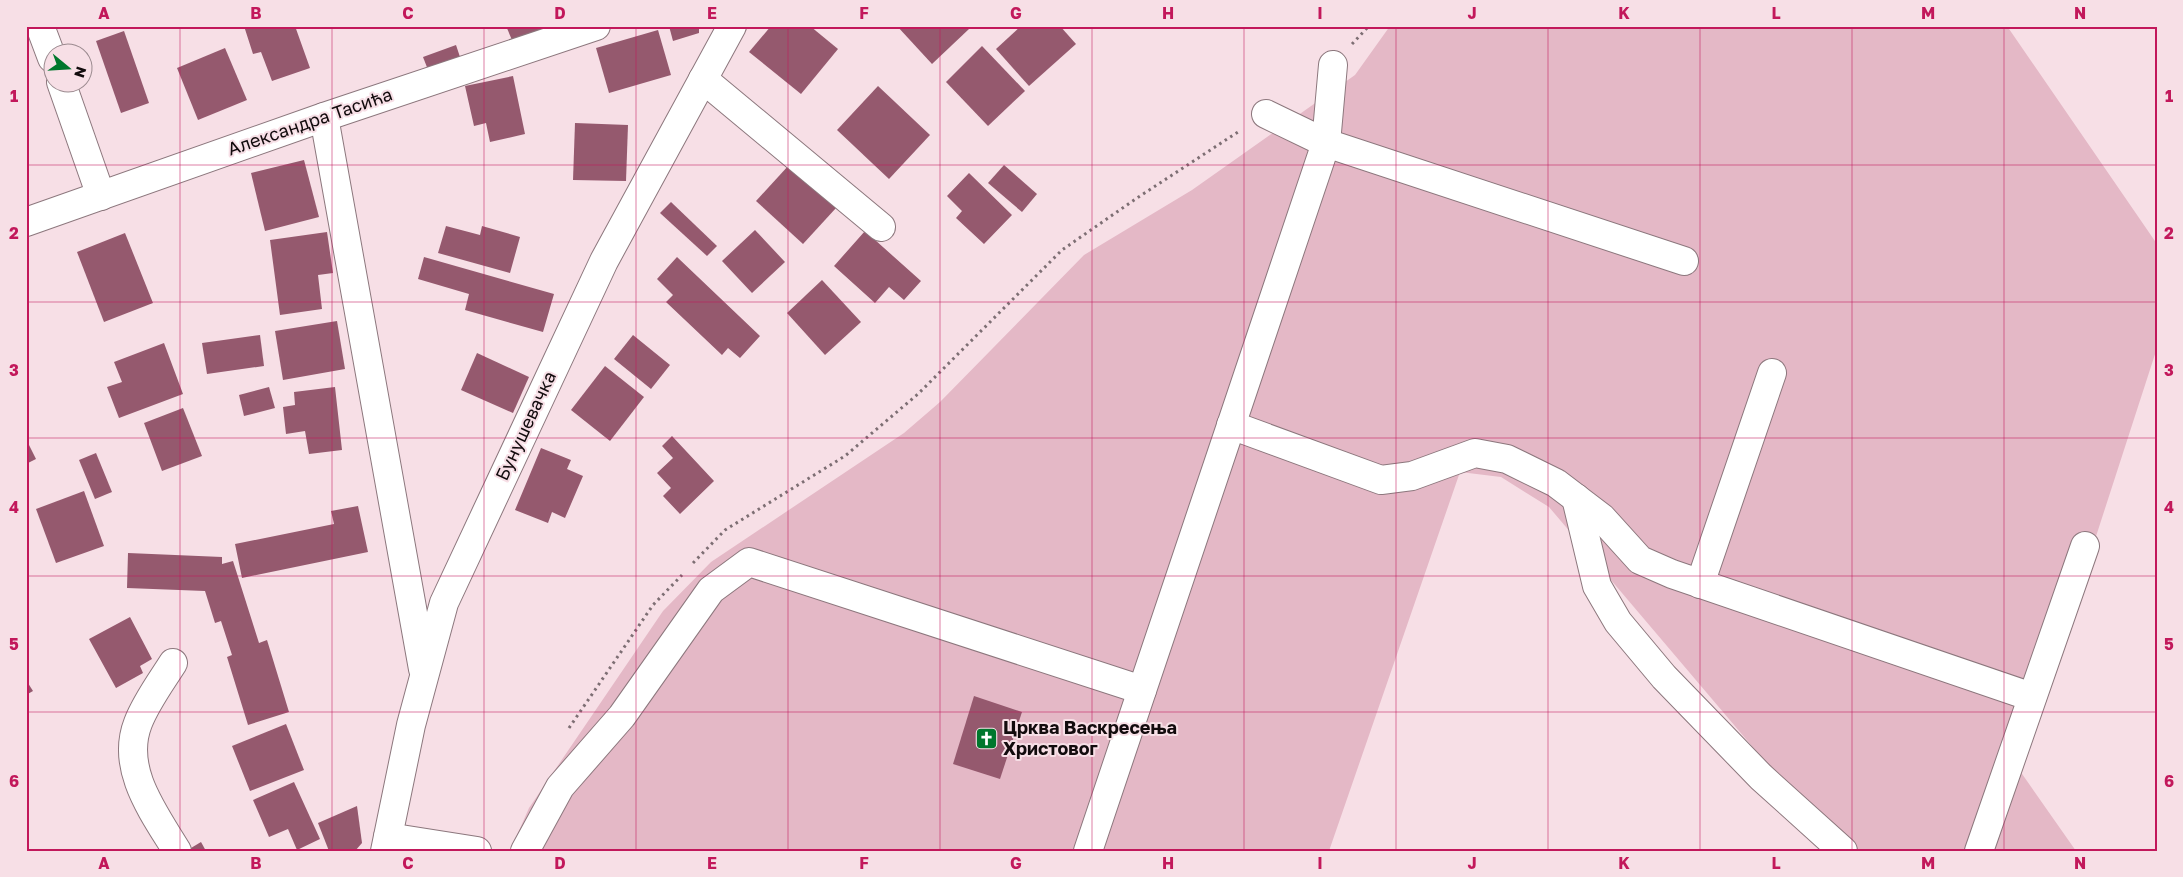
<svg xmlns="http://www.w3.org/2000/svg" width="2183" height="877" font-family="'Golos Text',sans-serif">
<style>
.green{fill:#e4b8c6}
.building{fill:#95596e}
.lines{fill:none;stroke-linecap:round;stroke-linejoin:round}
.minor-casing{stroke:#8c777d;stroke-width:30}
.path{stroke:#7d6e73;stroke-width:3;stroke-dasharray:2.5 4;stroke-linecap:butt}
.minor{stroke:#fff;stroke-width:28}
.grid{fill:none;stroke:#c2185b;stroke-width:1;stroke-opacity:0.55}
.labels{text-anchor:middle;stroke-width:4;stroke-linejoin:round;paint-order:stroke}
.street-label{font-size:18px;fill:#120b0d;stroke:#f7dfe6}
.poi-label{font-size:18px;font-weight:bold;fill:#120b0d;stroke:#f7dfe6;text-anchor:start}
.neatline{fill:none;stroke:#c2185b;stroke-width:2}
.grid-label{font-size:16px;text-anchor:middle;font-weight:bold;fill:#c2185b}
</style>
<rect width="100%" height="100%" fill="#f7dfe6"/>
<polygon class="green" points="1390,26 2007,26 2157,244 2157,348 2020,771 2076,851 1841,851 1549,507 1501,477 1460,472 1329,851 510,851 529,808 663,611 711,562 904,433 940,402 1084,255 1192,190 1355,75"/>
<g class="building">
<polygon points="244,26 295,26 310,68 272,81 261,52 253,54"/>
<polygon points="506,26 556,26 515,47"/>
<polygon points="669,26 699,26 699,33 673,41"/>
<polygon points="771,26 810,26 838,49 801,94 749,52"/>
<polygon points="897,26 966,26 969,29 932,64"/>
<polygon points="1021,26 1060,26 1076,44 1029,86 996,49"/>
<polygon points="658,30 671,75 609,93 596,48"/>
<polygon points="124,31 149,103 121,113 96,41"/>
<polygon points="456,45 462,63 430,75 423,57"/>
<polygon points="982,46 1025,91 988,126 946,82"/>
<polygon points="225,48 247,100 198,120 177,68"/>
<polygon points="513,76 525,134 490,142 486,123 474,126 465,86"/>
<polygon points="878,86 930,135 889,179 837,130"/>
<polygon points="575,123 628,125 626,181 573,180"/>
<polygon points="304,160 319,217 265,231 251,173"/>
<polygon points="789,165 836,208 803,244 756,201"/>
<polygon points="1004,165 1037,194 1022,212 988,183"/>
<polygon points="969,173 1012,215 984,244 956,218 962,211 947,196"/>
<polygon points="671,202 717,246 707,256 660,213"/>
<polygon points="446,226 480,235 482,226 520,237 510,273 438,253"/>
<polygon points="755,230 785,262 752,293 722,261"/>
<polygon points="865,231 921,281 904,300 889,287 875,303 834,266"/>
<polygon points="327,232 333,273 318,275 322,309 280,315 270,240"/>
<polygon points="125,233 153,303 104,322 77,252"/>
<polygon points="424,257 554,294 543,332 465,310 469,294 418,279"/>
<polygon points="677,257 760,336 740,358 728,348 722,355 666,302 673,295 657,279"/>
<polygon points="822,280 861,322 825,355 787,313"/>
<polygon points="337,321 345,369 283,380 275,331"/>
<polygon points="260,335 264,366 207,374 202,343"/>
<polygon points="633,335 670,365 651,389 614,359"/>
<polygon points="164,343 183,394 119,418 107,387 122,382 114,362"/>
<polygon points="477,353 529,377 513,413 461,390"/>
<polygon points="605,366 644,397 610,441 571,410"/>
<polygon points="269,387 275,408 244,416 239,395"/>
<polygon points="335,387 342,450 309,454 305,431 286,434 283,407 295,405 294,392"/>
<polygon points="183,408 202,456 162,471 144,423"/>
<polygon points="672,436 714,481 680,514 663,496 671,488 657,473 673,458 662,446"/>
<polygon points="26,439 36,459 26,464"/>
<polygon points="541,448 571,460 567,469 583,476 565,518 552,512 548,523 515,510"/>
<polygon points="96,453 112,492 95,499 79,460"/>
<polygon points="84,491 104,546 56,563 36,509"/>
<polygon points="358,506 368,552 242,578 235,544 334,524 331,511"/>
<polygon points="128,553 222,557 222,564 233,561 259,643 267,640 289,712 248,725 227,657 232,655 221,621 215,623 205,591 127,588"/>
<polygon points="130,617 152,659 140,666 143,673 116,688 89,639"/>
<polygon points="26,680 33,691 26,695"/>
<polygon points="974,696 1022,712 1000,779 953,764"/>
<polygon points="286,724 304,770 250,791 232,746"/>
<polygon points="294,782 320,839 297,850 288,829 269,837 253,800"/>
<polygon points="357,806 362,843 355,851 329,851 318,823"/>
<polygon points="201,842 206,851 186,851"/>
</g>
<g class="lines">
<defs>
<g id="minor">
<polyline points="40,26 52,58"/>
<polyline points="703,79 881,227"/>
<polyline points="61,82 101,196"/>
<polyline points="1266,114 1326,143 1684,261"/>
<polyline points="324,117 423,669"/>
<polyline points="26,222 324,117 596,26"/>
<polyline points="1231,425 1381,480 1412,476 1475,453 1507,459 1556,483 1602,518 1640,560 1672,574 2032,697"/>
<polyline points="1576,498 1597,586 1618,622 1664,677 1761,777 1843,851"/>
<polyline points="1700,584 1772,373"/>
<path d="M173,663C161,682 146,702 138,723C120,769 154,813 177,851"/>
<polyline points="388,837 477,851"/>
<polyline points="385,851 411,725 444,603 604,261 732,26"/>
<polyline points="525,851 560,787 622,716 711,590 749,562 1142,690"/>
<polyline points="1088,851 1326,143 1333,65"/>
<polyline points="1979,851 2085,546"/>
</g>
</defs>
<use href="#minor" class="minor-casing"/>
<g class="path">
<polyline points="1352,44 1369,26"/>
<polyline points="693,563 725,530 845,456 918,394 1062,250 1137,198 1241,130"/>
<polyline points="569,728 653,605 682,575"/>
</g>
<use href="#minor" class="minor"/>
</g>
<path class="grid" d="M180,26V851M332,26V851M484,26V851M636,26V851M788,26V851M940,26V851M1092,26V851M1244,26V851M1396,26V851M1548,26V851M1700,26V851M1852,26V851M2004,26V851M26,165H2157M26,302H2157M26,438H2157M26,576H2157M26,712H2157"/>
<defs>
<symbol id="church-square" viewBox="-11 -11 22 22"><rect x="-9" y="-9" width="18" height="18" rx="4" fill="#00772d" stroke="#f7dfe6"/><path d="M-1.2-6h2.4v3.5h3.3v2.4h-3.3V6h-2.4V-.1h-3.3v-2.4h3.3Z" fill="#fff"/></symbol>
</defs>
<g fill-rule="evenodd">
<use href="#church-square" x="974" y="726" width="25" height="25"/>
</g>
<g class="labels">
<g class="street-label">
<text transform="translate(310 122) rotate(-19)" y="6">Александра Тасића</text>
<text transform="translate(526 426) rotate(-65)" y="6">Бунушевачка</text>
</g>
<g class="poi-label">
<text x="1003" y="734">Црква Васкресења<tspan x="1003" dy="21">Христовог</tspan></text>
</g>
</g>
<rect width="2183" height="877" fill="none" stroke="#f7dfe6" stroke-width="55"/>
<g transform="translate(68 68) rotate(108)"><circle r="24" fill="#f7dfe6" stroke="#9b8a8f"/>
<path d="M0-4L9 19L0 12L-9 19Z" fill="#00772d"/>
<text y="-8" font-size="14" font-weight="bold" text-anchor="middle" fill="#120b0d">N</text>
</g>
<rect x="28" y="28" width="2128" height="822" class="neatline"/>
<g class="grid-label">
<text x="104" y="19">A</text>
<text x="256" y="19">B</text>
<text x="408" y="19">C</text>
<text x="560" y="19">D</text>
<text x="712" y="19">E</text>
<text x="864" y="19">F</text>
<text x="1016" y="19">G</text>
<text x="1168" y="19">H</text>
<text x="1320" y="19">I</text>
<text x="1472" y="19">J</text>
<text x="1624" y="19">K</text>
<text x="1776" y="19">L</text>
<text x="1928" y="19">M</text>
<text x="2080" y="19">N</text>
<text x="14" y="102">1</text>
<text x="2169" y="102">1</text>
<text x="14" y="239">2</text>
<text x="2169" y="239">2</text>
<text x="14" y="376">3</text>
<text x="2169" y="376">3</text>
<text x="14" y="513">4</text>
<text x="2169" y="513">4</text>
<text x="14" y="650">5</text>
<text x="2169" y="650">5</text>
<text x="14" y="787">6</text>
<text x="2169" y="787">6</text>
<text x="104" y="869">A</text>
<text x="256" y="869">B</text>
<text x="408" y="869">C</text>
<text x="560" y="869">D</text>
<text x="712" y="869">E</text>
<text x="864" y="869">F</text>
<text x="1016" y="869">G</text>
<text x="1168" y="869">H</text>
<text x="1320" y="869">I</text>
<text x="1472" y="869">J</text>
<text x="1624" y="869">K</text>
<text x="1776" y="869">L</text>
<text x="1928" y="869">M</text>
<text x="2080" y="869">N</text>
</g>
</svg>
